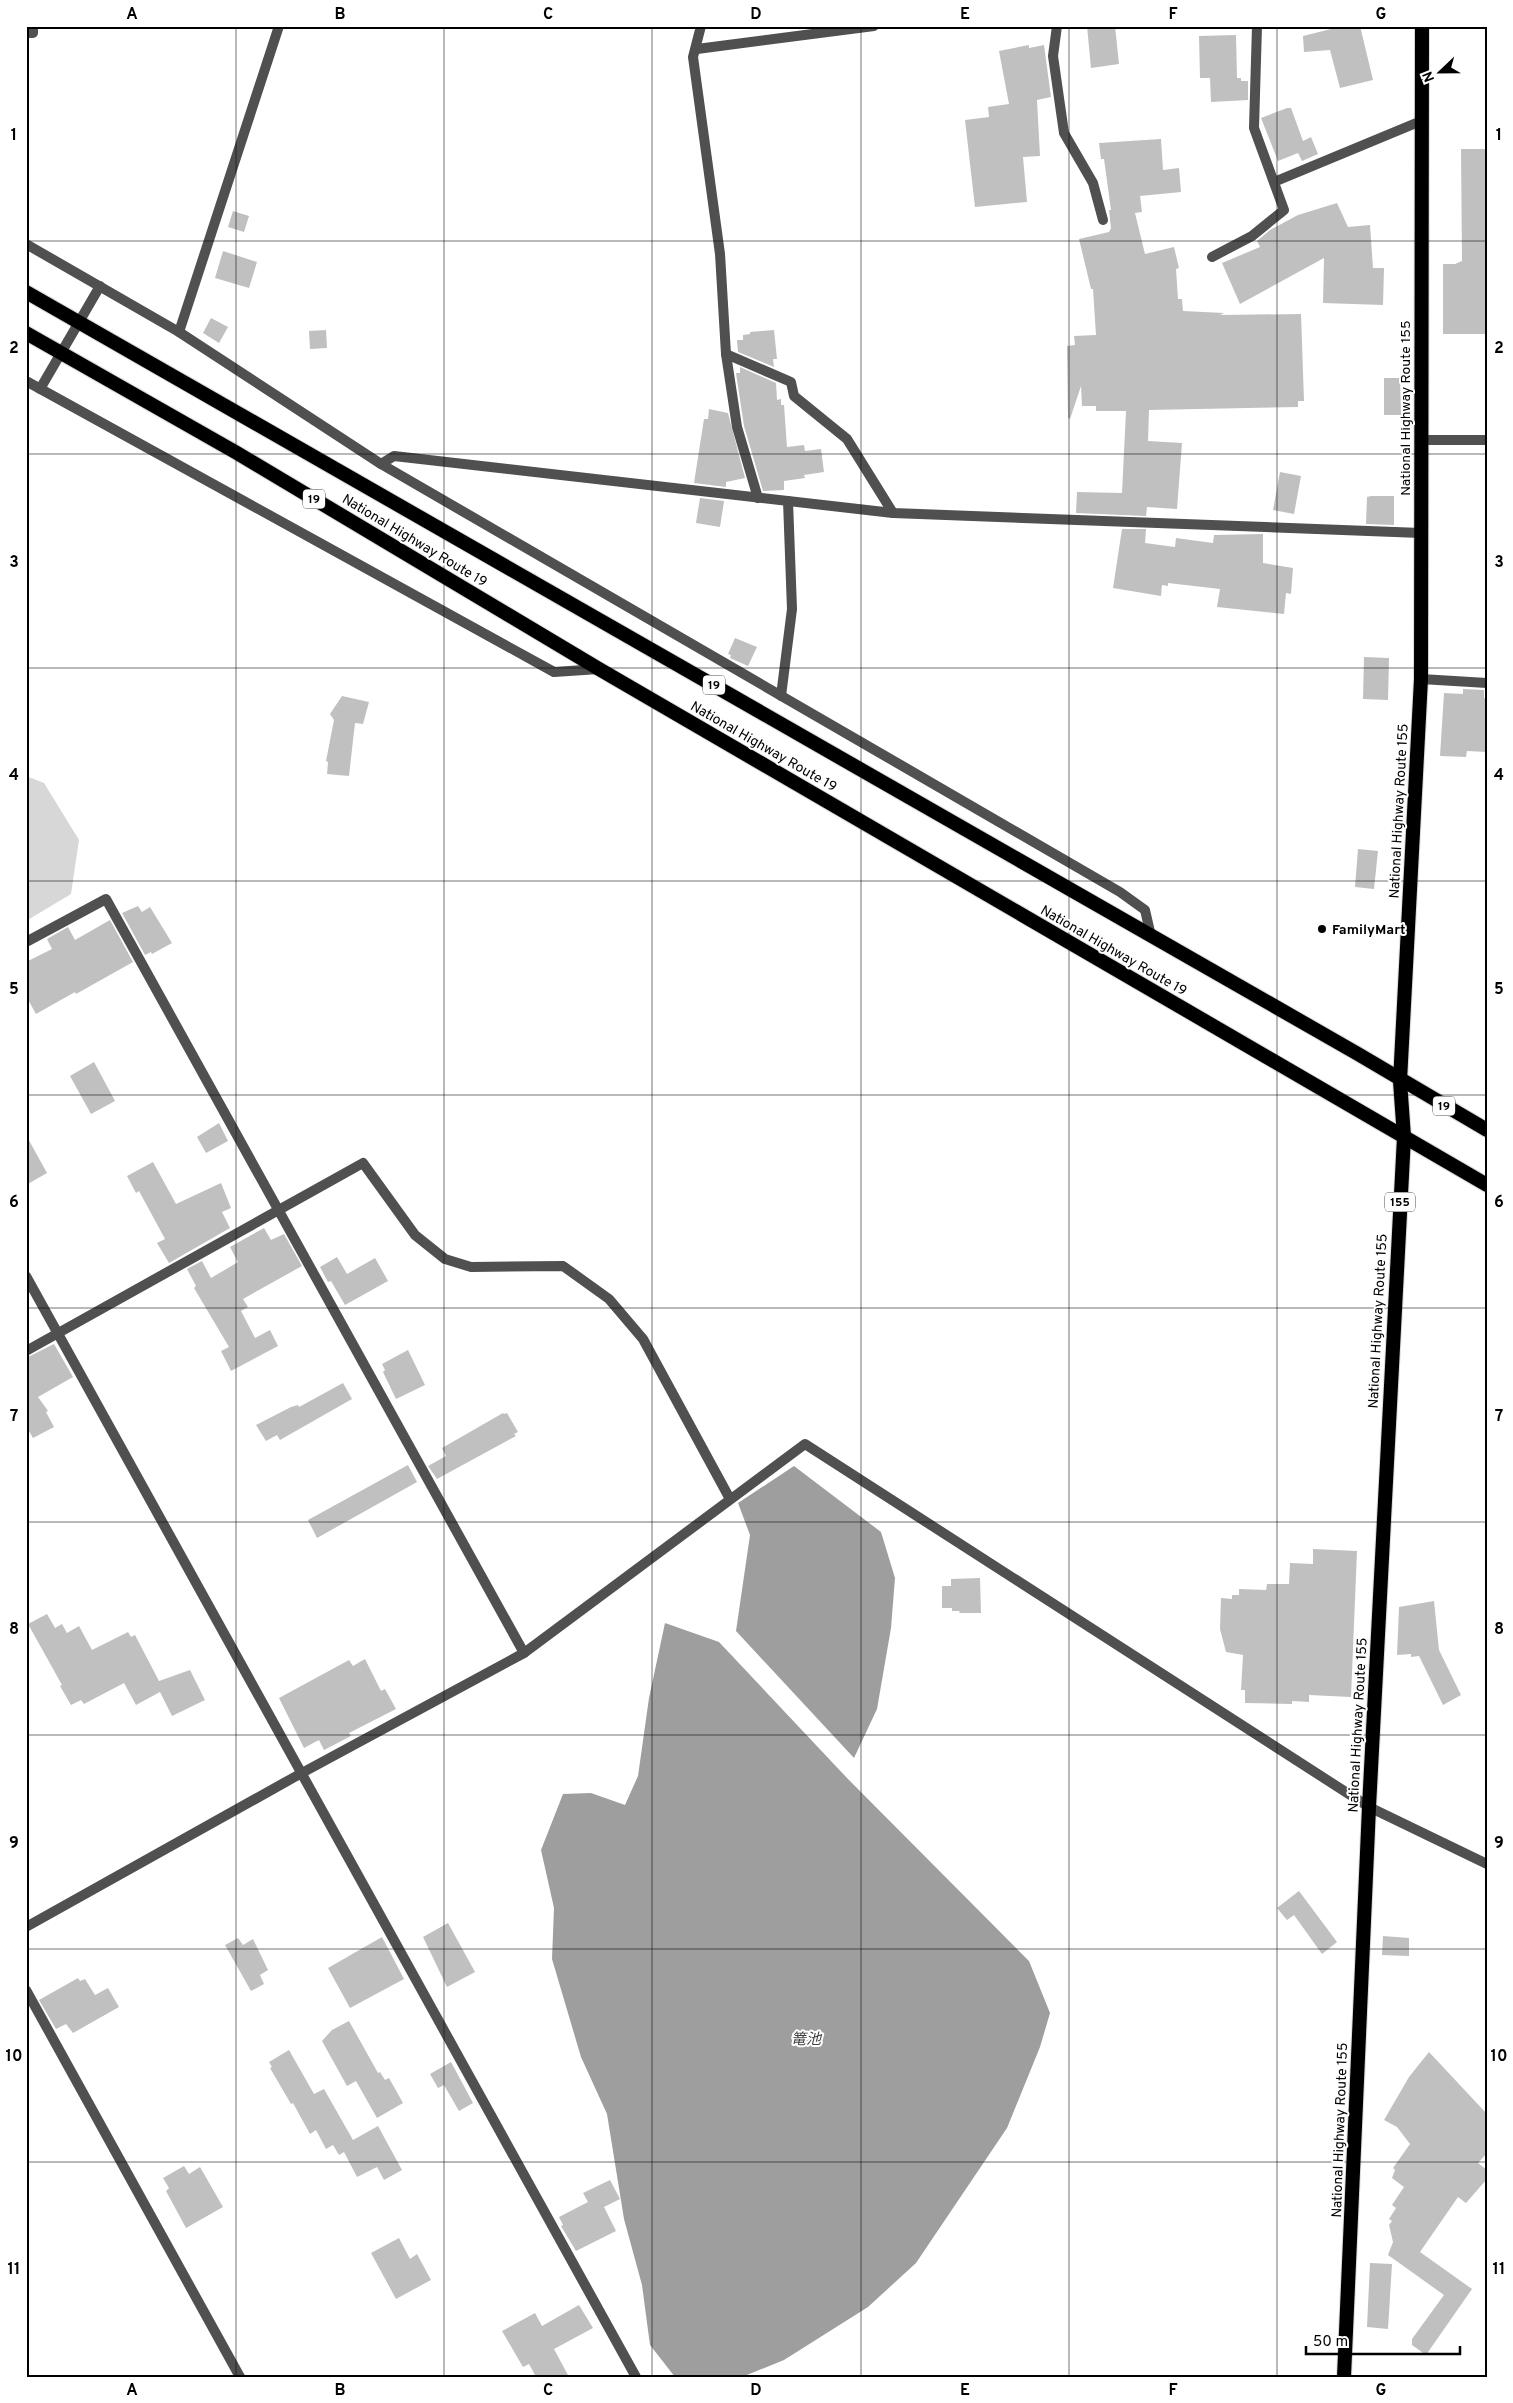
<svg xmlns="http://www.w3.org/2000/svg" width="1513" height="2403" font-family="Overpass,'Noto Sans JP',sans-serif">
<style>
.green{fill:#d7d7d7}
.water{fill:#9e9e9e}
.building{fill:#c0c0c0}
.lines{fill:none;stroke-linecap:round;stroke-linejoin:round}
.trunk-casing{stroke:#dbdbdb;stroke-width:16}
.minor{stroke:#505050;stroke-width:10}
.trunk{stroke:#000;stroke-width:14}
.grid{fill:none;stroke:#000;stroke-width:1;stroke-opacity:0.55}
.poi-dot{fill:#000;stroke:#fff;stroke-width:2}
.labels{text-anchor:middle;stroke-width:4;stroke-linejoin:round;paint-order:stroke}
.shield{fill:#fff;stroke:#4c4c4c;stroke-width:1}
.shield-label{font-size:12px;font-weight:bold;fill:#000}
.street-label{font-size:14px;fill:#000;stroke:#fff}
.poi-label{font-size:14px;font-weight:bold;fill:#000;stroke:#fff;text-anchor:start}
.water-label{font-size:15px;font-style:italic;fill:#3f3f3f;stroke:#fff}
.neatline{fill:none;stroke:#000;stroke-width:2}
.grid-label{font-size:16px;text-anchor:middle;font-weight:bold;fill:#000}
</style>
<rect width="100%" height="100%" fill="#fff"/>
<polygon class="green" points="26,776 44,783 79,840 71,894 26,921"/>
<g class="water">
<polygon points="794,1466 881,1532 895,1578 891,1628 877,1709 854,1758 736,1631 750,1535 738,1503"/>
<polygon points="665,1623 719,1642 847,1778 1029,1961 1050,2013 1040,2047 1007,2128 916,2263 868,2307 784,2360 742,2377 675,2377 650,2345 642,2285 624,2219 607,2114 581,2057 552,1959 554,1908 541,1850 563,1794 591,1793 625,1805 638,1776 649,1698"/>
</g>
<g class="building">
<polygon points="1087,26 1115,26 1119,64 1091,68"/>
<polygon points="1343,26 1360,26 1373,80 1340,88 1330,50 1304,52 1303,36"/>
<polygon points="1236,35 1237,78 1241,78 1241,81 1248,81 1248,100 1211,102 1210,78 1200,78 1199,36"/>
<polygon points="1029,45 1029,48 1044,45 1051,97 1037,100 1040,156 1023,157 1027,202 975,207 965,120 989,117 988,107 1009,104 999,51"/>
<polygon points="1287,108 1291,108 1303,141 1311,137 1318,154 1302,161 1298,153 1278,161 1261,118"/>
<polygon points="1161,139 1163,170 1179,168 1181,192 1140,196 1142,212 1135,213 1145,254 1174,247 1179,268 1176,269 1178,299 1182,299 1183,311 1224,313 1220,315 1301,314 1304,401 1298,401 1298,407 1149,410 1148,441 1182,443 1177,509 1147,507 1146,516 1076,513 1077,492 1122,493 1126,411 1096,411 1096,406 1082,406 1081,386 1070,419 1068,418 1067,346 1075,345 1074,336 1096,335 1093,289 1091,289 1079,239 1109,232 1111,228 1109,210 1111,210 1104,159 1101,159 1099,143"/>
<polygon points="1461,149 1487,149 1487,334 1443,334 1443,264 1455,264 1462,261"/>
<polygon points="1337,203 1348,227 1370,225 1373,268 1384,268 1383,305 1323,303 1324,258 1240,304 1222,263 1260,247 1257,241 1270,230 1298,215"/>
<polygon points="233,211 249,216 244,232 228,227"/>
<polygon points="223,251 257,262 249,288 215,278"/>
<polygon points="211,318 228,327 219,343 203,333"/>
<polygon points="326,330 327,348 310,349 309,331"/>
<polygon points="774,330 777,359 773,359 774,367 738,352 737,340 743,340 743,335 750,334 750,332"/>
<polygon points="740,367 776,383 777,400 781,399 781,405 784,405 787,447 804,445 805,451 821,449 824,472 804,475 805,478 784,481 784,490 763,491 744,426 736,373 740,373"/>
<polygon points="1384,378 1400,378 1401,415 1384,415"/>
<polygon points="709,409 728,413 745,478 726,482 726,487 694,483 704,419 708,419"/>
<polygon points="1280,472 1301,476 1294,514 1273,510"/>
<polygon points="1371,496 1394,496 1394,525 1366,524 1367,497"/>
<polygon points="700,498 724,501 720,527 696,523"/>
<polygon points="1122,529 1146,529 1145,543 1175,547 1176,538 1213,543 1214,535 1263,534 1263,563 1293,568 1291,594 1286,593 1284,614 1217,607 1220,589 1168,583 1168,586 1162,585 1161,596 1113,588"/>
<polygon points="735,638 757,647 748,666 730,658 731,655 728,654"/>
<polygon points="1364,657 1389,658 1388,700 1363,699"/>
<polygon points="1463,689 1484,690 1484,698 1487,699 1487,752 1467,751 1466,757 1440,756 1444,693 1463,694"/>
<polygon points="342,696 369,702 363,724 355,723 349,776 327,774 328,762 326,761 334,720 330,714"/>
<polygon points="1358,849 1378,851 1374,889 1355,887"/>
<polygon points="138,906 142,912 150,907 172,943 152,954 151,952 145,955 122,913"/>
<polygon points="110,920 133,962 76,994 75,992 36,1014 26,996 26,962 52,949 47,939 68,927 75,940"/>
<polygon points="94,1062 115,1101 91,1114 70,1076"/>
<polygon points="219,1123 228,1141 206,1153 197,1137"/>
<polygon points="26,1135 47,1173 26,1185"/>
<polygon points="153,1162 176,1204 221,1183 231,1208 222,1212 230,1228 169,1263 157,1243 165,1239 139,1191 136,1193 127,1176"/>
<polygon points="264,1228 271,1240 284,1234 302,1266 243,1299 248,1307 241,1311 255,1338 270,1330 278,1346 231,1371 221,1351 229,1347 194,1288 196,1286 187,1269 202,1261 211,1278 238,1262 230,1247"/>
<polygon points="337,1257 347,1274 375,1258 388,1281 345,1305 331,1281 328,1282 320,1267"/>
<polygon points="54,1344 73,1377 38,1397 48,1411 46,1412 54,1427 33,1438 26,1426 26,1358"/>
<polygon points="408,1350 425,1385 396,1399 383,1372 385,1370 382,1364"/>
<polygon points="343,1383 352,1399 280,1440 277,1435 266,1441 256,1425 291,1407 298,1405 299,1407"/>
<polygon points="503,1413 504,1414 507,1413 518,1432 514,1434 516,1436 437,1479 428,1466 446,1456 442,1448"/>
<polygon points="408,1465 417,1482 317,1538 308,1520"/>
<polygon points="1313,1549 1357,1551 1351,1697 1309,1695 1309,1702 1292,1701 1292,1704 1245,1703 1245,1690 1241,1690 1243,1655 1226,1652 1220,1629 1221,1598 1232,1599 1232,1595 1239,1595 1239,1589 1266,1590 1267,1584 1289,1584 1290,1563 1313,1564"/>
<polygon points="980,1578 981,1613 959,1613 960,1611 952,1611 952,1608 942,1608 942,1586 951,1586 951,1579"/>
<polygon points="1434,1601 1439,1650 1461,1695 1443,1705 1419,1656 1411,1657 1411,1654 1397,1655 1399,1607"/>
<polygon points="47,1614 55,1628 62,1624 67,1633 79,1626 92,1650 128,1632 131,1637 135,1635 159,1681 190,1670 205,1700 172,1716 160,1692 136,1705 124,1683 84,1704 81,1700 71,1705 60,1686 62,1685 28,1624"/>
<polygon points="365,1659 381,1691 385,1689 396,1709 349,1733 351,1736 324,1750 319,1740 304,1748 279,1698 349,1660 353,1666"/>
<polygon points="1299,1891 1337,1942 1322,1954 1294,1915 1287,1920 1277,1908"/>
<polygon points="448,1923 475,1972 447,1987 423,1937"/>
<polygon points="1383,1936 1409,1938 1409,1956 1382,1955"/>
<polygon points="382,1937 404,1979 350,2008 328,1968"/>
<polygon points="238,1938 243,1945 253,1939 268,1970 260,1975 264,1984 251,1991 225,1945"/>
<polygon points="78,1978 80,1981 85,1979 95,1995 108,1988 119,2007 73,2033 66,2024 56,2029 39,2000"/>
<polygon points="349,2021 378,2073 380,2072 385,2080 389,2078 403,2103 377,2118 356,2081 347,2086 322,2041 332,2030"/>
<polygon points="289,2050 314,2094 324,2089 353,2140 378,2126 402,2170 384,2180 377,2167 357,2177 344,2152 339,2155 333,2145 326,2149 316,2130 310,2134 293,2103 291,2104 270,2068 272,2067 269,2062"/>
<polygon points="1429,2052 1487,2114 1487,2153 1478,2163 1487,2170 1487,2179 1466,2203 1458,2197 1420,2252 1472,2289 1426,2355 1412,2345 1412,2339 1444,2295 1388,2255 1393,2242 1389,2225 1392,2221 1389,2219 1396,2208 1392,2205 1404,2187 1392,2178 1395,2170 1393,2168 1410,2144 1397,2127 1384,2120 1409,2077"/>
<polygon points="451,2062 473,2103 459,2111 444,2085 438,2088 430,2074"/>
<polygon points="184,2166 189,2174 200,2167 223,2207 186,2228 166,2191 169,2188 163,2178"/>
<polygon points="610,2180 620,2199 604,2207 616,2231 576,2251 561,2226 563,2225 559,2217 588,2202 583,2193"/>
<polygon points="399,2238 410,2259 417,2254 431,2280 396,2299 371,2253"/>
<polygon points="1370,2263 1392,2264 1388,2329 1367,2327"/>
<polygon points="579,2305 593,2328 554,2349 569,2377 536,2377 529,2364 523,2367 502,2331 535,2313 542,2326"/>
</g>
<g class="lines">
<defs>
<g id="trunk">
<polyline points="26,292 1358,1054 1487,1130"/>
<polyline points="26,333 237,453 599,669 1487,1185"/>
<polyline points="1344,2377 1369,1807 1404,1137 1400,1081 1421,679 1422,26"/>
</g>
</defs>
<use href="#trunk" class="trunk-casing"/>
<g class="minor">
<polyline points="701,26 693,57 720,254 726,354 737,427 758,498"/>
<polyline points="1057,26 1053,56 1064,133 1093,183 1103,220"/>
<polyline points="26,33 33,33 33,26"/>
<polyline points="697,49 874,26"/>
<polyline points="1274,182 1421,121"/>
<polyline points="26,244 179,332 381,464 1120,892 1145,910 1151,936"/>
<polyline points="1212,257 1252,236 1284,210 1254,128 1257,26"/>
<polyline points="179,332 279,26"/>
<polyline points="726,354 791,382 794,396 847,439 893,513"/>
<polyline points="26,381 554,672 599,669"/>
<polyline points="40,389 100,286"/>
<polyline points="1422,440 1487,440"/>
<polyline points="381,464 394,456 893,513 1421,533"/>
<polyline points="1421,679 1487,683"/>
<polyline points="781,696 792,609 788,501"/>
<polyline points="26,942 106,899 524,1653"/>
<polyline points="26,1276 636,2377"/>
<polyline points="26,1351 363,1163 415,1235 445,1259 471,1267 563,1266 609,1299 643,1339 730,1499"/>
<polyline points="26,1927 300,1774 524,1653 805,1444 1369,1807 1487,1864"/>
<polyline points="26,1990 240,2377"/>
</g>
<use href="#trunk" class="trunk"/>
</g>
<path class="grid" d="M236,26V2377M444,26V2377M652,26V2377M861,26V2377M1069,26V2377M1277,26V2377M26,241H1487M26,454H1487M26,668H1487M26,881H1487M26,1095H1487M26,1308H1487M26,1522H1487M26,1735H1487M26,1949H1487M26,2162H1487"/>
<circle class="poi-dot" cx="1322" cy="929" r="5"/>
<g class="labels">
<g class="shield">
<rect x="303" y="489.5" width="22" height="19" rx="4"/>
<rect x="703" y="675.5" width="22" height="19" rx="4"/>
<rect x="1433" y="1096.5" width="22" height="19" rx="4"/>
<rect x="1385" y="1192.5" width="30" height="19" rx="4"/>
</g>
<g class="shield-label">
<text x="314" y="503">19</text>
<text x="714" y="689">19</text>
<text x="1444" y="1110">19</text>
<text x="1400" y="1206">155</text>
</g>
<g class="street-label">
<text transform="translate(1405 408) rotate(-90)" y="5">National Highway Route 155</text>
<text transform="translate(415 540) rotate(31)" y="5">National Highway Route 19</text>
<text transform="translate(764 746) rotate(30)" y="5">National Highway Route 19</text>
<text transform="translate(1398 811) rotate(-87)" y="5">National Highway Route 155</text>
<text transform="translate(1114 950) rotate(30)" y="5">National Highway Route 19</text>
<text transform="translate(1377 1321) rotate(-87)" y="5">National Highway Route 155</text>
<text transform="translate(1357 1725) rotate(-87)" y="5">National Highway Route 155</text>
<text transform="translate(1339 2130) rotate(-88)" y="5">National Highway Route 155</text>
</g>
<g class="poi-label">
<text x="1332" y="934">FamilyMart</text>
</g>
<g class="water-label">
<text x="806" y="2044">篭池</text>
</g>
</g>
<rect width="1513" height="2403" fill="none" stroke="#ffffff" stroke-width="55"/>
<g transform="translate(1440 72) rotate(248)" stroke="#ffffff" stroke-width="4" paint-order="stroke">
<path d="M0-4L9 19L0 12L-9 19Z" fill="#000000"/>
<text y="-8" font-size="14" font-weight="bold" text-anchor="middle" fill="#000000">N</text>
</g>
<path d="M1306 2346v8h154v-8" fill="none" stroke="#000000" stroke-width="2.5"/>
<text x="1313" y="2346" font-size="15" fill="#000000" stroke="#ffffff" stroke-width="4" paint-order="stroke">50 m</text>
<rect x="28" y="28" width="1458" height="2348" class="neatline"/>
<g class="grid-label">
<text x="132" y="19">A</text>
<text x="340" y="19">B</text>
<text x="548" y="19">C</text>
<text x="756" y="19">D</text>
<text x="965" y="19">E</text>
<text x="1173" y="19">F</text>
<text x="1381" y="19">G</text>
<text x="14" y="140">1</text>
<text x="1499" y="140">1</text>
<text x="14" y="353">2</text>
<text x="1499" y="353">2</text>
<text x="14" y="567">3</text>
<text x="1499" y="567">3</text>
<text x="14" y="780">4</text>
<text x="1499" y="780">4</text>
<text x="14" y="994">5</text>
<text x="1499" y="994">5</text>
<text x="14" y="1207">6</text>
<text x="1499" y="1207">6</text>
<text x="14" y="1421">7</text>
<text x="1499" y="1421">7</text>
<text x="14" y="1634">8</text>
<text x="1499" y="1634">8</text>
<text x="14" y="1848">9</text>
<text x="1499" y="1848">9</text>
<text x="14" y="2061">10</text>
<text x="1499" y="2061">10</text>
<text x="14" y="2274">11</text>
<text x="1499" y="2274">11</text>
<text x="132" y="2395">A</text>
<text x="340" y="2395">B</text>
<text x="548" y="2395">C</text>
<text x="756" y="2395">D</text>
<text x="965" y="2395">E</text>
<text x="1173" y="2395">F</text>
<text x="1381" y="2395">G</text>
</g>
</svg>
